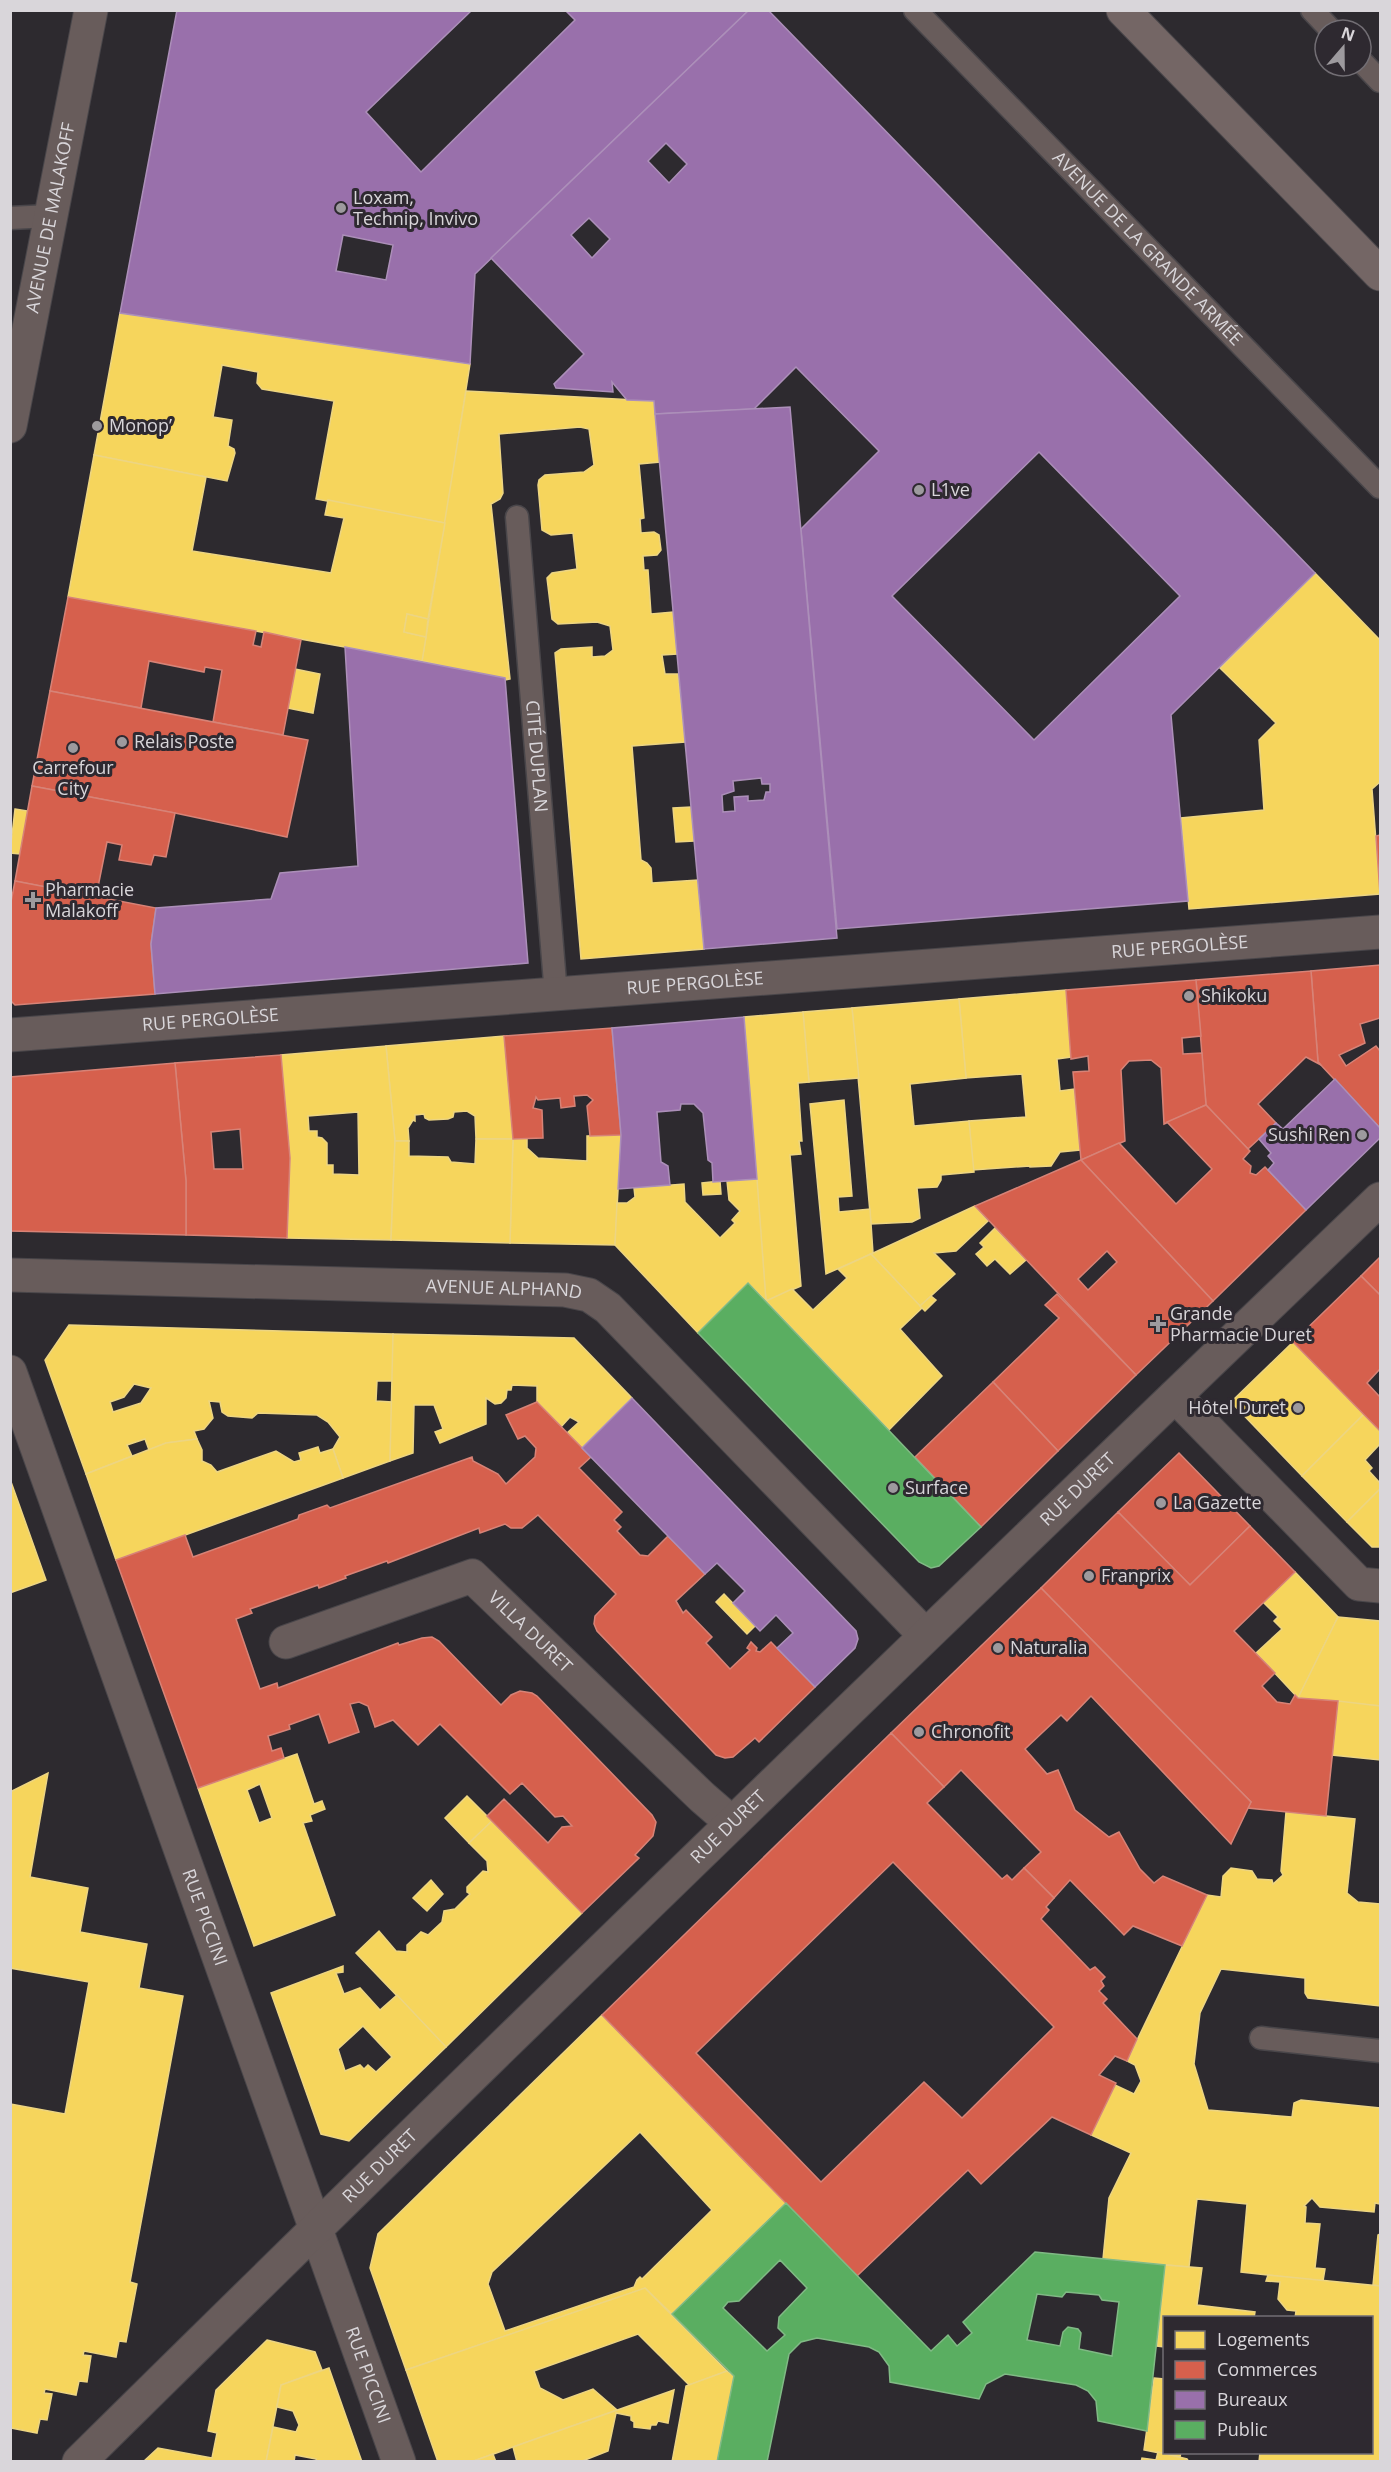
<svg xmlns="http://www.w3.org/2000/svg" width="1391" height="2472" font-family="'Open Sans',sans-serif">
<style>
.homes{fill:#f6d55c;stroke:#edd582;stroke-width:1.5;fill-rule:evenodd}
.shops{fill:#d6604d;stroke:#d78377;stroke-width:1.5;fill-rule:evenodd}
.offices{fill:#9970ab;stroke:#ac8fb9;stroke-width:1.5;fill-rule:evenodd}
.public{fill:#5aae61;stroke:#80ba85;stroke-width:1.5;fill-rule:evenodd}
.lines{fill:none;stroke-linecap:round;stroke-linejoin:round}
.service-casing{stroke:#49464a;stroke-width:25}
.pedestrian-casing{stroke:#49464a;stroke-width:35}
.minor-casing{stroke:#49464a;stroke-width:35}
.tertiary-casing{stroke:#49464a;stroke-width:35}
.primary-casing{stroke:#49464a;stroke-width:35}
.service{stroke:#685c5b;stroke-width:22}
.pedestrian{stroke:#685c5b;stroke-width:33}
.minor{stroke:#685c5b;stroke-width:33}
.tertiary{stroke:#685c5b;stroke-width:33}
.primary{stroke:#746665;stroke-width:33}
.poi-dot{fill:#9d9a9e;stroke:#2e2930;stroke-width:2}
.labels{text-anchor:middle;stroke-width:6;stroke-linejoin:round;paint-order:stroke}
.poi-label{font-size:18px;fill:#d9d6da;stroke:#2e2930;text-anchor:start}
.street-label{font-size:18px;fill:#d9d6da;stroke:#2e2930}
</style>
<rect width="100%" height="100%" fill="#2d2a2f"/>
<g class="homes">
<polygon points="120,313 470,364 445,523 316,499 334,401 262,389 257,383 258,372 222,365 213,417 232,420 228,446 234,449 235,453 227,481 94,455"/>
<polygon points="466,391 654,401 660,462 639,464 644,518 640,519 641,533 654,532 659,535 661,550 657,555 643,556 644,570 648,570 651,614 673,612 677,654 662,655 665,674 678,674 685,742 632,746 641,860 647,863 651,868 652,883 698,880 704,949 581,959 555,653 561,649 592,647 592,657 605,656 613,650 610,626 597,622 558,624 552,619 547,578 552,573 577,569 573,533 551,535 542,530 538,485 539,480 545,475 584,472 594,465 589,429 580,427 499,434 503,493 500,499 491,504 510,679 505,680 422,661"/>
<polygon points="94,455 206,477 192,551 331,573 344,518 325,515 328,500 445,523 428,619 407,614 404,632 426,637 422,661 68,597"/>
<polygon points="1315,573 1380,640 1380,782 1372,789 1380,894 1189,909 1181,818 1264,810 1259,740 1276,723 1220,668"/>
<polygon points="407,614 428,619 426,637 404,632"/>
<polygon points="295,669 320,674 313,713 287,708"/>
<polygon points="691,807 694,841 676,842 673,808"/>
<polygon points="15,809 28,811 20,854 10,853"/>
<polygon points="1066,990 1071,1057 1057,1059 1060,1091 1074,1089 1080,1150 1060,1152 1051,1166 1030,1167 1030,1166 973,1170 969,1121 1026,1117 1022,1074 966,1078 959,999"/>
<polygon points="959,999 966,1078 910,1084 914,1126 969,1121 974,1172 941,1175 941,1180 937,1187 917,1188 920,1218 912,1222 871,1224 852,1008"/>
<polygon points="852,1008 859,1078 809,1082 803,1012"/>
<polygon points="803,1012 809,1082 798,1083 802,1141 799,1141 801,1154 790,1155 801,1286 766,1301 744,1017"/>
<polygon points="504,1036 513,1139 476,1139 475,1116 467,1111 454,1112 453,1117 448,1119 429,1120 425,1118 424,1114 415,1115 415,1121 413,1120 408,1128 409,1141 395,1141 386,1046"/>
<path d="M386,1046L395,1141L391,1240L287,1238L290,1158L281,1055ZM358,1112L359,1175L333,1174V1165H327V1143L322,1138L317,1137V1131H309L308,1116Z"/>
<polygon points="844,1100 852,1196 838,1197 839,1212 870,1209 873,1253 826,1274 810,1104"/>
<polygon points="621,1135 615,1245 510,1243 513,1139 527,1138 527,1148 538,1158 587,1161 587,1136"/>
<polygon points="476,1139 513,1139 510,1243 391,1240 395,1141 409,1141 409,1156 448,1157 451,1162 475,1164"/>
<polygon points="757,1179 766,1301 748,1283 698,1333 615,1245 617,1203 627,1203 635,1197 634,1188 684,1184 685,1202 720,1238 735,1223 732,1220 740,1211 729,1200 727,1181"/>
<polygon points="720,1181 721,1194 703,1195 702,1183"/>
<polygon points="975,1206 988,1221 956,1251 934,1253 955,1274 920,1306 871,1254"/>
<polygon points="995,1228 1026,1260 1010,1274 995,1259 987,1266 976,1254 984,1247 980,1243"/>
<polygon points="871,1254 922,1308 900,1329 942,1376 889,1430 766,1301 792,1289 813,1310 847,1278 838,1269"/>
<polygon points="931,1296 936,1300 925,1311 920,1306"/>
<path d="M69,1325L393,1334V1381H377L376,1401L392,1402L390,1461L343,1478L333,1449L340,1437L328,1422L317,1415L258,1413L252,1418L228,1416L222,1412L220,1402L209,1401L213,1418L204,1429L194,1431L197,1439L166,1443L149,1450L145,1439L127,1445L132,1456L86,1474L45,1360ZM134,1384L151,1388L141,1403L113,1412L110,1402L124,1397Z"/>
<polygon points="393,1334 574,1338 632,1398 582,1448 567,1433 579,1422 570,1417 561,1427 537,1402 537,1386 512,1385 511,1390 507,1390 506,1398 501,1403 495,1404 486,1398 486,1424 440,1443 435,1432 443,1429 434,1405 414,1405 413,1453 390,1461"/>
<polygon points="1293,1342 1364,1414 1302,1476 1231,1402"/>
<polygon points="1364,1414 1380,1431 1380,1444 1365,1460 1372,1468 1369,1471 1380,1483 1380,1489 1347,1522 1302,1476"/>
<polygon points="197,1439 202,1450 202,1461 211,1465 217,1472 276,1451 294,1462 301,1460 299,1453 318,1447 320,1453 333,1449 343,1478 116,1560 86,1474 166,1443"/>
<polygon points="10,1479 46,1580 10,1593"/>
<polygon points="1380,1489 1380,1547 1372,1547 1347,1522"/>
<polygon points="1295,1572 1338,1617 1298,1698 1256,1653 1282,1629 1274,1621 1278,1617 1263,1602"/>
<polygon points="724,1594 755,1626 747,1634 716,1602"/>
<polygon points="1338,1617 1380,1621 1380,1706 1298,1698"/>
<polygon points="1338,1701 1380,1706 1380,1760 1332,1755"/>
<path d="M297,1754L314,1804L322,1801L325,1809L310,1815L312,1821L303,1823L335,1915L254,1946L198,1788ZM260,1784L272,1818L259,1823L247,1790Z"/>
<polygon points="48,1773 30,1877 88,1888 80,1932 147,1944 139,1988 183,1996 130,2282 137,2284 126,2342 119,2341 116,2357 84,2351 83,2355 91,2356 87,2382 79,2381 76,2395 45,2389 44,2393 52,2394 47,2420 40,2419 37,2433 11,2428 10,2430 10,2104 65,2114 89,1982 10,1968 10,1792"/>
<polygon points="467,1796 492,1821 469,1843 445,1818"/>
<polygon points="1286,1812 1355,1819 1347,1893 1358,1902 1380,1904 1380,2006 1308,1998 1305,1993 1305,1978 1221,1969 1200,2013 1194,2064 1208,2110 1292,2117 1294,2103 1301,2100 1380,2108 1380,2204 1375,2203 1374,2212 1320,2207 1312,2198 1304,2206 1306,2207 1305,2223 1320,2224 1315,2268 1325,2269 1323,2281 1241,2272 1247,2204 1197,2199 1189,2267 1103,2259 1109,2198 1131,2153 1091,2135 1115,2085 1134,2094 1141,2081 1135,2065 1127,2061 1207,1895 1221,1897 1223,1876 1231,1868 1252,1871 1257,1879 1272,1880 1273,1884 1283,1875 1281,1871"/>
<polygon points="492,1821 582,1913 446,2047 356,1953 379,1931 396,1951 407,1952 407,1945 421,1932 428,1935 442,1922 444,1911 455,1909 470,1894 467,1892 467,1887 483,1871 488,1872 487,1861 469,1843"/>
<polygon points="431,1880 443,1894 427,1911 413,1898"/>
<path d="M343,1966V1972L336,1973L344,1994L360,1988L380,2010L397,1995L446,2047L349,2141L321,2134L271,1993ZM363,2026L392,2057L376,2072L368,2065L364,2069L360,2065L345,2071L338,2049Z"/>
<path d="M602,2015L786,2203L672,2314L645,2288L406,2370L370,2268L378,2234ZM640,2132L712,2210L642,2279L640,2277L637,2280L634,2287L505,2331L488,2284L492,2272Z"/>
<polygon points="1380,2234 1380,2286 1373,2285 1378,2235"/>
<polygon points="1165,2265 1202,2268 1197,2305 1255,2312 1254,2318 1164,2318 1164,2347 1157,2346"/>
<polygon points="1268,2275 1380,2286 1380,2462 1259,2462 1260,2452 1372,2452 1372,2318 1295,2318 1296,2311 1287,2310 1278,2299 1280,2282 1266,2281"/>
<polygon points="645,2288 727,2371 689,2385 638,2334 534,2371 540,2388 563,2400 593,2389 617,2410 471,2462 438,2462 406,2370"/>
<polygon points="267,2340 315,2352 322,2370 281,2385 266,2462 143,2462 158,2448 212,2458 217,2433 208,2431 216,2390"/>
<polygon points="329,2368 362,2462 317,2462 316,2459 295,2455 294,2462 266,2462 273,2427 296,2432 299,2425 293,2411 277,2407 281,2385"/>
<polygon points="727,2371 734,2376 717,2462 672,2462 686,2386"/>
<polygon points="1154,2378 1164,2379 1164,2452 1181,2452 1180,2457 1144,2450"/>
<polygon points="674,2390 668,2423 658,2421 656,2425 651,2425 650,2429 634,2427 634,2422 631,2420 631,2416 616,2413 608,2451 580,2462 517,2462 513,2447"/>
<polygon points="1158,2452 1187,2459 1189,2462 1141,2462 1142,2458 1156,2460"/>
<polygon points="493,2454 496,2462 471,2462"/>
</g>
<g class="shops">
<polygon points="68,597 256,631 253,645 261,647 264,632 301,640 283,735 213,722 222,670 205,667 204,672 149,661 141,708 50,691"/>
<polygon points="50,691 308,740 287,837 175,813 32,786"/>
<polygon points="32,786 175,813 166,857 154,855 151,865 119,860 122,845 107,842 96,897 15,881"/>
<polygon points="1380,835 1380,894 1376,836"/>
<polygon points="15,881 156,908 151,944 155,994 15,1005 10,1000 10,907"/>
<polygon points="1380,965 1380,1018 1360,1024 1365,1043 1339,1055 1346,1066 1376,1046 1380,1051 1380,1128 1318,1062 1311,971"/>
<polygon points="1311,971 1318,1062 1321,1065 1306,1057 1258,1104 1276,1123 1248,1149 1206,1105 1196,980"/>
<polygon points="1196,980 1201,1036 1182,1038 1183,1054 1202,1053 1206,1105 1164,1124 1161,1068 1151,1060 1129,1061 1121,1070 1125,1141 1081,1160 1073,1072 1089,1071 1088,1056 1071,1059 1066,990"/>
<polygon points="612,1028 621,1135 590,1136 587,1106 593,1100 587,1095 574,1096 575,1106 561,1108 560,1098 538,1100 536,1097 533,1108 542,1110 543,1138 513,1139 504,1036"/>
<path d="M281,1055L290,1158L287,1238L186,1235V1181L175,1063ZM240,1129L243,1169H214L211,1132Z"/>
<polygon points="175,1063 186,1181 186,1235 10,1231 10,1077"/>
<polygon points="1206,1105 1248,1149 1250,1151 1243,1159 1251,1166 1250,1173 1256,1175 1265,1167 1306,1210 1213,1301 1081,1160 1119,1143 1176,1204 1212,1169 1167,1122"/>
<path d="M1081,1160L1213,1301L1136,1375L975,1206ZM1107,1251L1117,1262L1088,1290L1078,1279Z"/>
<polygon points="1380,1257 1380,1295 1361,1276"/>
<polygon points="1361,1276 1380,1295 1380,1369 1367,1383 1380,1397 1380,1431 1293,1342"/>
<polygon points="1057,1294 1136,1375 1058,1451 993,1382 1059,1318 1045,1305"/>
<polygon points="993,1382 1058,1451 981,1527 915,1457"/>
<polygon points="537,1402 591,1457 579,1468 622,1512 614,1520 621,1527 617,1531 640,1555 648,1556 668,1536 705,1574 676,1601 683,1613 686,1610 712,1637 706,1643 730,1669 750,1650 747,1648 751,1642 757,1648 756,1651 760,1652 771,1642 815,1687 759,1742 755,1738 733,1757 725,1758 716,1755 597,1631 594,1624 595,1616 616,1594 538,1515 522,1528 511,1528 505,1524 480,1533 479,1528 388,1563 387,1561 345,1576 346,1578 319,1588 318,1585 250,1609 252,1613 236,1619 260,1689 277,1683 278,1688 398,1643 399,1645 422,1638 432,1637 439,1641 501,1705 511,1695 520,1691 532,1693 537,1696 652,1815 656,1822 653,1836 635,1855 639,1858 582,1913 487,1816 504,1799 548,1843 562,1827 572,1826 563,1816 555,1817 522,1783 510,1794 440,1724 418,1745 393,1720 375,1727 368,1706 359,1702 350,1704 359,1732 329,1743 319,1714 289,1725 290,1729 268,1736 272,1751 281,1748 284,1758 198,1788 116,1560 185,1535 193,1557 298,1519 299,1515 327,1505 330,1508 472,1457 473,1461 498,1474 506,1484 535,1457 536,1448 525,1436 518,1439 506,1415"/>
<polygon points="1179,1453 1250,1526 1190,1585 1118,1512"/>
<polygon points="1118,1512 1190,1585 1250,1526 1295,1572 1234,1631 1275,1673 1262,1686 1277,1702 1290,1704 1295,1695 1298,1698 1338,1701 1326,1816 1248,1808 1251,1802 1041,1588"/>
<polygon points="1041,1588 1251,1802 1231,1844 1091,1696 1067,1721 1061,1715 1025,1749 1047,1774 1058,1770 1075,1810 1109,1837 1119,1832 1140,1869 1154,1883 1163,1876 1207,1895 1182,1946 1133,1926 1124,1935 1070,1880 1054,1898 1024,1868 1041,1852 961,1770 944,1787 891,1733"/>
<path d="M891,1733L944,1787L927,1803L1002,1879L1007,1875L1012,1880L1024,1868L1054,1898L1046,1907L1049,1910L1041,1919L1090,1970L1095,1967L1105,1977L1101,1981L1104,1986L1099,1991L1107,1999L1103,2003L1137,2039L1127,2061L1115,2056L1099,2075L1116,2083L1091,2135L1052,2117L981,2184L968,2170L857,2276L602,2015ZM893,1862L1054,2027L962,2118L924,2082L821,2182L696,2053Z"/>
</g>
<g class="offices">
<path d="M177,10H472L366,112L421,172L575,20L565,10H749L475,274L470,364L120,313ZM343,235L393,245L386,280L336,271Z"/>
<path d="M749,10H768L1315,573L1171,715L1188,901L837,929L801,529L879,451L796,367L754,409L655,414L654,401L627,400L612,382L613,392L556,388L554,384L584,354L491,258ZM666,143L687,164L669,183L648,161ZM589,218L610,239L592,258L571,235ZM1039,452L1180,596L1034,740L892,596Z"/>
<path d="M790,407L837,938L704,949L655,414ZM761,778L762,784H770V792H766L764,800L748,801V796L734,797L735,811L723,812L722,795L734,791L733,781Z"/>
<polygon points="345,647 505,678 528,963 155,994 151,944 156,908 271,899 280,873 358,866"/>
<polygon points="744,1017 757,1179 713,1182 712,1163 708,1160 703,1113 694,1104 681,1104 680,1110 657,1112 661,1162 668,1166 670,1185 618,1189 621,1135 612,1028"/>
<polygon points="1335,1079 1380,1128 1380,1138 1306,1210 1268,1170 1274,1163 1268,1156 1271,1153 1259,1139 1276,1123 1283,1129"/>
<polygon points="632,1398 856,1631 858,1639 855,1648 815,1687 777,1648 793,1633 776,1615 760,1631 733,1603 745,1591 717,1563 705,1574 582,1448"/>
</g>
<g class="public">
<polygon points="748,1283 981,1527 939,1566 931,1568 919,1562 698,1333"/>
<path d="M786,2203L931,2351L948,2335L957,2346L972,2333L963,2322L1035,2252L1165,2265L1147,2431L1098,2421L1096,2401L1088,2391L1076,2385L1005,2374L986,2384L979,2399L890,2382L889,2366L879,2352L869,2347L817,2338L801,2342L789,2354L767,2462H717L734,2376L672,2314ZM780,2260L807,2288L779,2317L778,2328L785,2335L767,2351L723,2308L728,2302L739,2301ZM1066,2292L1099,2295L1102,2300L1119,2302L1112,2356L1079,2349L1081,2333L1078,2329L1068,2327L1063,2332L1060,2346L1027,2340L1037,2294L1062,2297Z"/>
</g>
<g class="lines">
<defs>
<g id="service">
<path id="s1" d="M915,10L1380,487"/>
<polyline points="1312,10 1331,30"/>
<polyline points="1361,61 1380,81"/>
<polyline points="10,218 50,216"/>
<path id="s2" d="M517,517L556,995"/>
<polyline points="1261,2038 1380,2051"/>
</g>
<g id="pedestrian">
<path id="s3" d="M286,1642L472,1576L702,1797L732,1823"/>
</g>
<g id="minor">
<path id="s4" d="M10,1035L1380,932"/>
<path id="s5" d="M10,1275L565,1290L589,1295L608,1308L925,1635"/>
<path id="s6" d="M10,1372L399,2462"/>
<polyline points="1175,1396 1359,1584 1380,1586"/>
<path id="s7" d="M79,2462C509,2037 944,1617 1380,1199"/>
</g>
<g id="tertiary">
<path id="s8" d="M10,426L91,10"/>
</g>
<polyline id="primary" points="1123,10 1380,274"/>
</defs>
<use href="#service" class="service-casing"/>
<use href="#pedestrian" class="pedestrian-casing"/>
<use href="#minor" class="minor-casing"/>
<use href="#tertiary" class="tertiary-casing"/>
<use href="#primary" class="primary-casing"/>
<use href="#service" class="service"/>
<use href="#pedestrian" class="pedestrian"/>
<use href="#minor" class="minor"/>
<use href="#tertiary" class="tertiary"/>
<use href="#primary" class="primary"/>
</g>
<g class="poi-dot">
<circle cx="341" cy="208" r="6"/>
<circle cx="97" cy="426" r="6"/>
<circle cx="919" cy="490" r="6"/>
<circle cx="122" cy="742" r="6"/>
<circle cx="73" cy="748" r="6"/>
<path d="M30 891h6v6h6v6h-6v6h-6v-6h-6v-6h6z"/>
<circle cx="1189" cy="996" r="6"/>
<circle cx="1362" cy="1135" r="6"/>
<path d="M1155 1315h6v6h6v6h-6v6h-6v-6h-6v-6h6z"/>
<circle cx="1298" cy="1408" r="6"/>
<circle cx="893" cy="1488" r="6"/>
<circle cx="1161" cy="1503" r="6"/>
<circle cx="1089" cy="1576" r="6"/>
<circle cx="998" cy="1648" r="6"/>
<circle cx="919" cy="1732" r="6"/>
</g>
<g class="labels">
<g class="poi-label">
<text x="353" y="204">Loxam,<tspan x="353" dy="21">Technip, Invivo</tspan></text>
<text x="109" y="432">Monop’</text>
<text x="931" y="496">L1ve</text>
<text x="134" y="748">Relais Poste</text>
<text x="73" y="774" text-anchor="middle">Carrefour<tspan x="73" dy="21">City</tspan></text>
<text x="45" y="896">Pharmacie<tspan x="45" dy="21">Malakoff</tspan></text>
<text x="1201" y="1002">Shikoku</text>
<text x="1350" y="1141" text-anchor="end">Sushi Ren</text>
<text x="1170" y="1320">Grande<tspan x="1170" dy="21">Pharmacie Duret</tspan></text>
<text x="1286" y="1414" text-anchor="end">Hôtel Duret</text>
<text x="905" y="1494">Surface</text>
<text x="1173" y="1509">La Gazette</text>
<text x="1101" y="1582">Franprix</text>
<text x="1010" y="1654">Naturalia</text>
<text x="931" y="1738">Chronofit</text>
</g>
<g class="street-label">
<text dy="6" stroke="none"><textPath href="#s8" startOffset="212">AVENUE DE MALAKOFF</textPath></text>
<text dy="6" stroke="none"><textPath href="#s1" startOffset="333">AVENUE DE LA GRANDE ARMÉE</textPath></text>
<text dy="6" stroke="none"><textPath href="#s2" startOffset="240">CITÉ DUPLAN</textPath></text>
<text dy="6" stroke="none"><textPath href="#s4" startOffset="1173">RUE PERGOLÈSE</textPath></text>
<text dy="6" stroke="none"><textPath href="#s4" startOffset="687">RUE PERGOLÈSE</textPath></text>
<text dy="6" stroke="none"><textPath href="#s4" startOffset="201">RUE PERGOLÈSE</textPath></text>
<text dy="6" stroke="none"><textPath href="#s5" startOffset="494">AVENUE ALPHAND</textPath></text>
<text dy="6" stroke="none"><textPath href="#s7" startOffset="1394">RUE DURET</textPath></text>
<text dy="6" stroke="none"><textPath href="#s3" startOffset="278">VILLA DURET</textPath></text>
<text dy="6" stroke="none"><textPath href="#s7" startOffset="908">RUE DURET</textPath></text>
<text dy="6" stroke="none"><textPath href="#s6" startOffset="579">RUE PICCINI</textPath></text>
<text dy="6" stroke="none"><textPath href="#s7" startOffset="422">RUE DURET</textPath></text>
<text dy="6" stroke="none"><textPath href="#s6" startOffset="1065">RUE PICCINI</textPath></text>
</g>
</g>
<rect width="1391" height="2472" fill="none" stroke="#d9d6da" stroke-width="24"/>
<rect x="1163" y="2316" width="210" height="138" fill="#2e2930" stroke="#726e74" stroke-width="1.5"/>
<rect x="1175" y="2331" width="30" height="18" fill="#f6d55c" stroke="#726e74" stroke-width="1.5"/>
<text x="1217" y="2346" font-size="18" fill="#d9d6da">Logements</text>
<rect x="1175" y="2361" width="30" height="18" fill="#d6604d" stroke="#726e74" stroke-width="1.5"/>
<text x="1217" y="2376" font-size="18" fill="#d9d6da">Commerces</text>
<rect x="1175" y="2391" width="30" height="18" fill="#9970ab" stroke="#726e74" stroke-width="1.5"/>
<text x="1217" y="2406" font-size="18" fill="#d9d6da">Bureaux</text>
<rect x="1175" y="2421" width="30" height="18" fill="#5aae61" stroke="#726e74" stroke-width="1.5"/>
<text x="1217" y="2436" font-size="18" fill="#d9d6da">Public</text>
<g transform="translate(1343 48) rotate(20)"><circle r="28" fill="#2e2930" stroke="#726e74" stroke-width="1.5"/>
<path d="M0-4.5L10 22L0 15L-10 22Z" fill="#9d9a9e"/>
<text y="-9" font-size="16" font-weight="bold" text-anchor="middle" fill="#d9d6da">N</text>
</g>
</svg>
